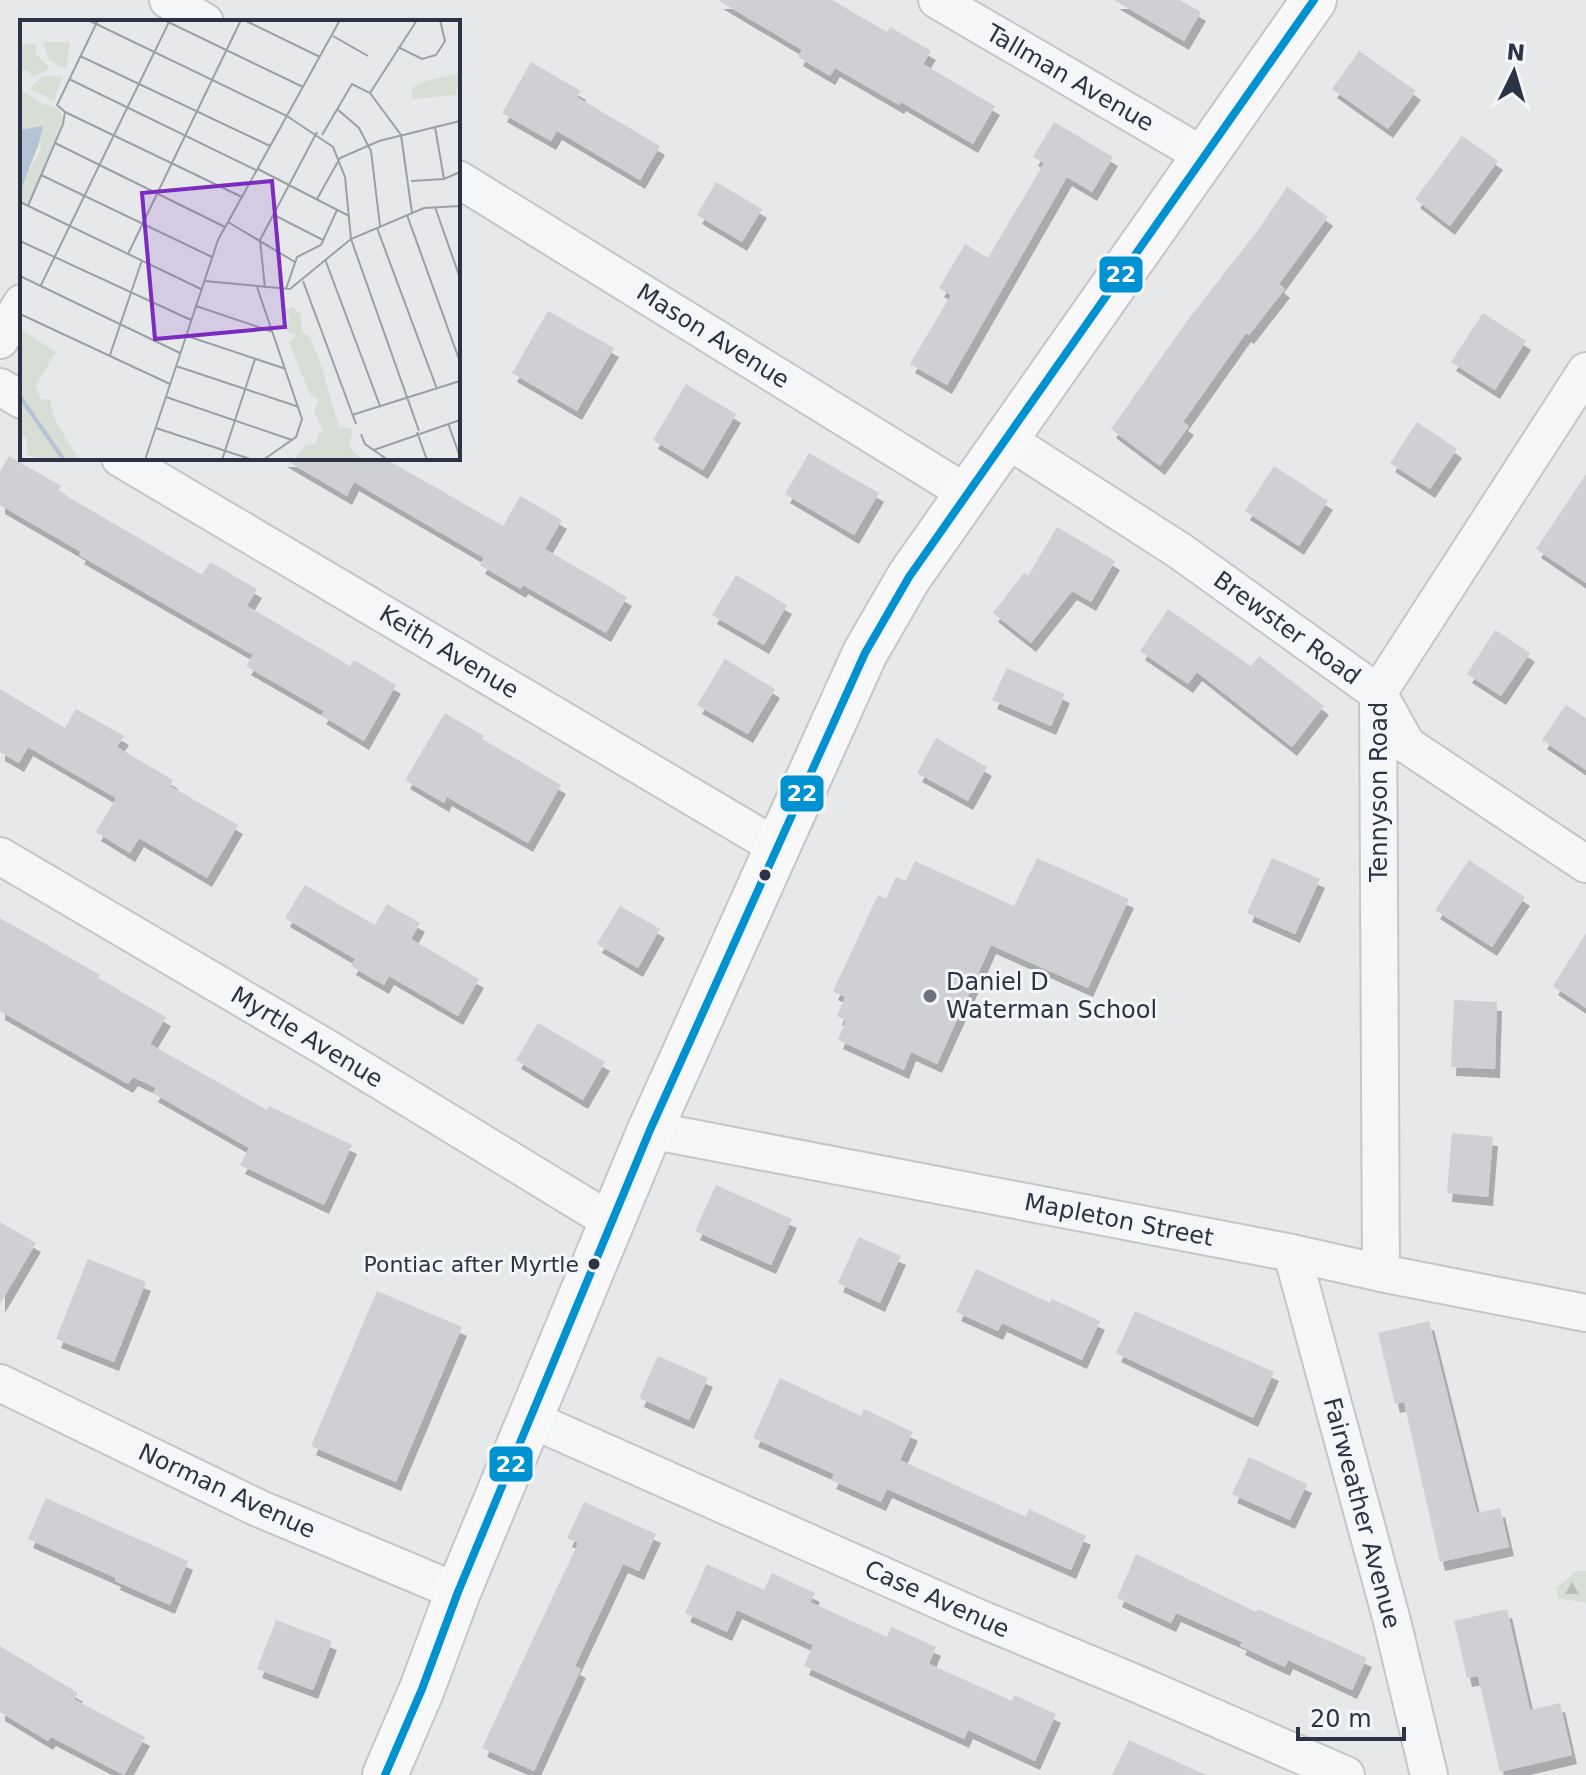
<svg xmlns="http://www.w3.org/2000/svg" width="1586" height="1775" font-family="'DejaVu Sans',sans-serif">
  <defs>
    <pattern id="forest-firs" width="22" height="20" patternUnits="userSpaceOnUse" patternTransform="scale(2)"><rect width="22" height="20" fill="#d6ded6"/><path d="M5 1l3.5 6h-7zM16 11l3.5 6h-7z" fill="#b8bfb9"/></pattern>
    <filter id="shadow"><feDropShadow dx="5" dy="9" stdDeviation="0" flood-color="#0004"/></filter>
  </defs>
  <rect width="100%" height="100%" fill="#e6e8ea"/>
  <path fill="url(#forest-firs)" d="M1577 1571H1586V1603L1558 1598 1556 1588Z"/>
  <g fill="#ced0d3" filter="url(#shadow)">
    <path d="M718 0H832L887 32 890 27 931 51 923 64 995 106 973 144 901 102 899 105 835 68 830 76 798 57 802 50Z"/>
    <path d="M1114 0H1180L1201 12 1184 41Z"/>
    <path d="M1359 51 1416 91 1388 129 1332 89Z"/>
    <path d="M531 62 581 91 577 97 660 146 640 180 557 131 551 141 502 113Z"/>
    <path d="M1054 122 1113 157 1092 192 1067 177 947 385 910 364 951 295 939 288 965 244 988 258 1044 163 1033 157Z"/>
    <path d="M1462 136 1498 161 1450 226 1415 199Z"/>
    <path d="M716 182 762 209 742 242 697 215Z"/>
    <path d="M1287 187 1328 217 1279 284 1285 289 1249 335 1246 333 1183 422 1189 426 1160 466 1111 429 1187 321 1258 230Z"/>
    <path d="M548 311 614 348 577 411 512 373Z"/>
    <path d="M1483 313 1526 341 1495 390 1451 362Z"/>
    <path d="M686 384 736 414 703 470 653 440Z"/>
    <path d="M1417 422 1457 449 1430 489 1390 463Z"/>
    <path d="M809 453 879 493 854 535 785 494Z"/>
    <path d="M9 456 61 486 58 491 202 575 210 562 257 589 247 606 350 666 354 660 396 685 364 741 321 715 324 711 246 666 253 655 79 555 81 552 0 505V472Z"/>
    <path d="M282 458H384L503 526 520 496 562 520 545 549 627 597 606 633 523 585 521 589 480 565 484 558 354 482 347 496Z"/>
    <path d="M1274 466 1328 501 1299 546 1245 511Z"/>
    <path d="M1586 474V583L1536 549Z"/>
    <path d="M1057 527 1115 561 1091 602 1072 591 1031 643 993 613 1024 573 1028 576Z"/>
    <path d="M736 575 787 605 764 645 712 615Z"/>
    <path d="M1168 609 1251 666 1259 656 1324 706 1292 747 1197 672 1188 684 1140 651Z"/>
    <path d="M1495 630 1530 653 1501 696 1467 674Z"/>
    <path d="M725 659 775 689 748 734 697 705Z"/>
    <path d="M1007 668 1065 694 1051 726 992 700Z"/>
    <path d="M0 689 65 728 76 709 124 736 117 747 173 780 170 786 238 825 207 878 139 838 130 853 96 832 116 798 28 747 19 763 0 752Z"/>
    <path d="M1566 705 1586 718V770L1542 740Z"/>
    <path d="M445 713 484 736 482 739 561 785 528 843 447 797 444 803 405 780Z"/>
    <path d="M936 738 987 767 968 801 917 773Z"/>
    <path d="M1037 858 1129 899 1088 988 991 945 937 1064 911 1052 904 1070 838 1040 846 1020 837 1016 845 997 833 991 878 895 886 899 896 877 906 881 915 861 1014 906Z"/>
    <path d="M1272 858 1320 879 1295 934 1247 913Z"/>
    <path d="M1469 860 1525 897 1492 947 1435 910Z"/>
    <path d="M305 885 375 925 387 904 420 923 411 939 479 979 458 1016 389 976 384 985 351 966 355 959 285 918Z"/>
    <path d="M620 906 660 929 638 968 597 944Z"/>
    <path d="M0 918 100 975 98 978 166 1017 150 1044 267 1110 269 1106 352 1145 324 1205 240 1165 249 1148 153 1093 156 1088 133 1077 128 1084 0 1011Z"/>
    <path d="M1586 933V1008L1553 986Z"/>
    <path d="M1454 1000 1497 1002 1495 1069 1451 1067Z"/>
    <path d="M538 1023 605 1062 583 1100 516 1060Z"/>
    <path d="M1452 1133 1493 1137 1488 1197 1447 1193Z"/>
    <path d="M716 1185 792 1219 771 1265 695 1231Z"/>
    <path d="M0 1222 36 1243 0 1304Z"/>
    <path d="M859 1237 901 1256 880 1303 838 1283Z"/>
    <path d="M88 1259 146 1282 114 1362 56 1339Z"/>
    <path d="M976 1269 1050 1303 1052 1299 1100 1321 1082 1360 1002 1323 998 1331 956 1312Z"/>
    <path d="M377 1291 462 1327 396 1482 311 1446Z"/>
    <path d="M1135 1311 1274 1372 1253 1418 1116 1353Z"/>
    <path d="M1429 1321 1477 1513 1500 1508 1509 1547 1440 1562 1404 1402 1395 1404 1378 1333Z"/>
    <path d="M658 1356 708 1378 689 1420 639 1398Z"/>
    <path d="M780 1378 861 1416 864 1409 913 1432 900 1460 1026 1517 1029 1509 1086 1536 1071 1570 887 1489 881 1502 831 1480 834 1474 753 1438Z"/>
    <path d="M1249 1457 1307 1484 1290 1520 1232 1494Z"/>
    <path d="M46 1498 188 1561 170 1605 115 1581 116 1578 28 1539Z"/>
    <path d="M584 1502 656 1534 639 1571 623 1564 575 1666 581 1669 534 1771 482 1748 578 1543 567 1538Z"/>
    <path d="M1136 1554 1256 1612 1258 1609 1367 1658 1352 1690 1288 1660 1285 1667 1240 1646 1242 1642 1176 1613 1171 1623 1117 1598Z"/>
    <path d="M707 1564 764 1590 772 1573 815 1593 810 1602 887 1637 891 1627 936 1647 929 1664 1012 1701 1014 1695 1056 1714 1035 1761 968 1730 964 1739 804 1666 813 1645 737 1610 727 1632 685 1613Z"/>
    <path d="M1507 1609 1530 1710 1560 1703 1572 1755 1500 1772 1478 1676 1467 1678 1454 1621Z"/>
    <path d="M276 1620 332 1641 313 1690 257 1669Z"/>
    <path d="M0 1646 78 1693 74 1699 145 1737 124 1775 51 1737 48 1741 0 1712Z"/>
    <path d="M1129 1740 1206 1775H1112Z"/>
  </g>
  <g fill="none" stroke-linecap="round" stroke-linejoin="round">
    <defs>
      <g id="street">
        <path d="M168 0 205 22"/>
        <path d="M937 0 1204 156"/>
        <path d="M458 179 968 494"/>
        <path d="M0 340 22 303"/>
        <path d="M0 387 22 400"/>
        <path d="M1006 439 1180 551 1378 693 1407 745 1586 864"/>
        <path d="M120 458 777 847"/>
        <path d="M0 856 325 1047 612 1222"/>
        <path d="M650 1130 1292 1253 1381 1273 1586 1313"/>
        <path d="M1292 1253 1392 1621 1429 1775"/>
        <path d="M1381 1273 1378 693 1586 371"/>
        <path d="M0 1383 258 1508 458 1592"/>
        <path d="M530 1419 974 1616 1135 1683 1346 1775"/>
      </g>
      <path id="secondary" d="M385 1775 422 1689 458 1592 650 1130 865 653 909 577 1314 0"/>
    </defs>
    <use href="#street" stroke="#c4c6c8" stroke-width="40"/>
    <use href="#secondary" stroke="#c4c6c8" stroke-width="48"/>
    <use href="#street" stroke="#f5f6f7" stroke-width="36"/>
    <use href="#secondary" stroke="#f8f8f8" stroke-width="44"/>
    <defs>
      <path id="bus-1" d="M385 1775 422 1689 458 1592 650 1130 865 653 909 577 1314 0"/>
    </defs>
    <use href="#bus-1" stroke="#f4f6f9" stroke-width="14"/>
    <use href="#bus-1" stroke="#0092d0" stroke-width="8"/>
  </g>
  <g fill="#2b3445" stroke="#f4f6f9" stroke-width="3">
    <circle cx="765" cy="875" r="7"/>
    <circle cx="594" cy="1264" r="7"/>
  </g>
  <circle fill="#6c737f" stroke="#f4f6f9" stroke-width="3" cx="930" cy="996" r="8"/>
  <g text-anchor="middle" stroke-width="6" stroke-linejoin="round" paint-order="stroke">
    <g font-size="22" fill="#2b3445" stroke="#f4f6f9" text-anchor="end">
      <text x="579" y="1272">Pontiac after Myrtle</text>
    </g>
    <g font-size="24" fill="#2b3445" stroke="#f4f6f9">
      <text transform="translate(1070 78) rotate(30)" y="8">Tallman Avenue</text>
      <text transform="translate(713 336) rotate(32)" y="8">Mason Avenue</text>
      <text transform="translate(1287 628) rotate(36)" y="8">Brewster Road</text>
      <text transform="translate(449 652) rotate(31)" y="8">Keith Avenue</text>
      <text transform="translate(1379 792) rotate(-90)" y="8">Tennyson Road</text>
      <text transform="translate(307 1037) rotate(31)" y="8">Myrtle Avenue</text>
      <text transform="translate(1119 1220) rotate(11)" y="8">Mapleton Street</text>
      <text transform="translate(227 1491) rotate(25)" y="8">Norman Avenue</text>
      <text transform="translate(1362 1513) rotate(75)" y="8">Fairweather Avenue</text>
      <text transform="translate(937 1599) rotate(24)" y="8">Case Avenue</text>
    </g>
    <g font-size="24" fill="#2b3445" stroke="#f4f6f9" text-anchor="start">
      <text x="946" y="990">Daniel D<tspan x="946" dy="28">Waterman School</tspan></text>
    </g>
  </g>
  <g transform="translate(20 20)">
    <rect width="440" height="440" fill="#e6e8ea"/>
    <path d="M440 53 436 75 393 79 391 69 402 62ZM26 84 39 88 43 99 8 185 0 182V167L20 131ZM272 287 281 294 282 312 289 316 299 338 319 407 333 409 329 427 342 440H274L286 425 297 423V414L303 411 294 391 299 380 290 374 269 323 275 315 265 310 270 296 261 292ZM0 388 11 398V416L26 440 7 435V417L0 416Z" fill="#d6ded6"/>
    <path d="M0 69 32 90 35 105 19 123 22 113 0 110ZM0 309 36 332 16 365 20 379 30 380 34 398 59 440H26L11 416V398L0 388Z" fill="#d6ded6"/>
    <path d="M23 22H50L46 49 29 40ZM0 24H16V34L30 48 13 57 6 49 0 52ZM23 56 42 57 34 81 10 68Z" fill="#d6ded6"/>
    <path d="M23 106 19 123 0 172V110Z" fill="#b4c4d5"/>
    <path fill="none" stroke="#b4c4d5" stroke-width="4" d="M0 377 44 440"/>
    <path fill="none" stroke="#9ba0a8" stroke-width="2" d="M68 0 267 96 313 127 325 157 331 219 399 411M144 0 283 67M224 0 300 37M313 16 348 36M378 27 402 39 416 35 425 21 420 0M60 36 250 126M49 59 236 150M350 73 397 0M317 89 339 108 351 131 360 206M45 92 222 177M415 107 424 159M302 115 332 64 350 73 381 115 392 193M35 123 205 207M238 149 329 196M21 155 192 237M391 161 424 159 440 152M297 179 320 138 359 121 440 101M0 182 181 269M8 186 43 104 45 92 37 85 78 0M415 187 440 258M254 195 303 220M387 195 440 342M208 202 275 242M357 208 417 369M0 221 171 300M108 234 221 0M305 239 360 386M0 256 160 333M184 261 270 269 331 219 404 188 440 186M283 261 336 404M21 265 150 0M237 267 282 399 276 417 243 440M245 268 240 220 297 112M266 269 277 237 301 225 317 190M176 286 253 312M0 294 150 364M167 316 266 349M90 335 122 240M156 346 279 387M146 377 272 420M332 395 440 361M428 403 440 437M136 408 233 440M397 412 407 440M341 414 345 424 368 440M354 430 440 400M125 440 198 220 320 0M202 440 235 339"/>
    <path fill="#7b2cbf" fill-opacity="0.15" stroke="#7b2cbf" stroke-width="4" d="M252 161 265 307 135 319 122 173Z"/>
    <rect width="440" height="440" fill="none" stroke="#2b3445" stroke-width="4"/>
  </g>
  <g stroke="#f4f6f9" stroke-width="3">
    <rect x="1098" y="255" width="46" height="39" rx="8" fill="#0092d0"/>
    <rect x="779" y="774" width="46" height="39" rx="8" fill="#0092d0"/>
    <rect x="488" y="1445" width="46" height="38" rx="8" fill="#0092d0"/>
  </g>
  <g font-size="22" text-anchor="middle" font-weight="bold" fill="#fff">
    <text x="1121" y="282">22</text>
    <text x="802" y="801">22</text>
    <text x="511" y="1472">22</text>
  </g>
  <g transform="translate(1514 72) rotate(5)" stroke="#f4f6f9" stroke-width="6" paint-order="stroke">
  <path d="M0-6L14 30L0 20L-14 30Z" fill="#2b3445"/>
  <text y="-12" font-size="22" font-weight="bold" text-anchor="middle" fill="#2b3445">N</text>
  </g>
  <path d="M1298 1727v12h106v-12" fill="none" stroke="#2b3445" stroke-width="4"/>
  <text x="1310" y="1727" font-size="24" fill="#2b3445" stroke="#f4f6f9" stroke-width="6" paint-order="stroke">20 m</text>
</svg>
